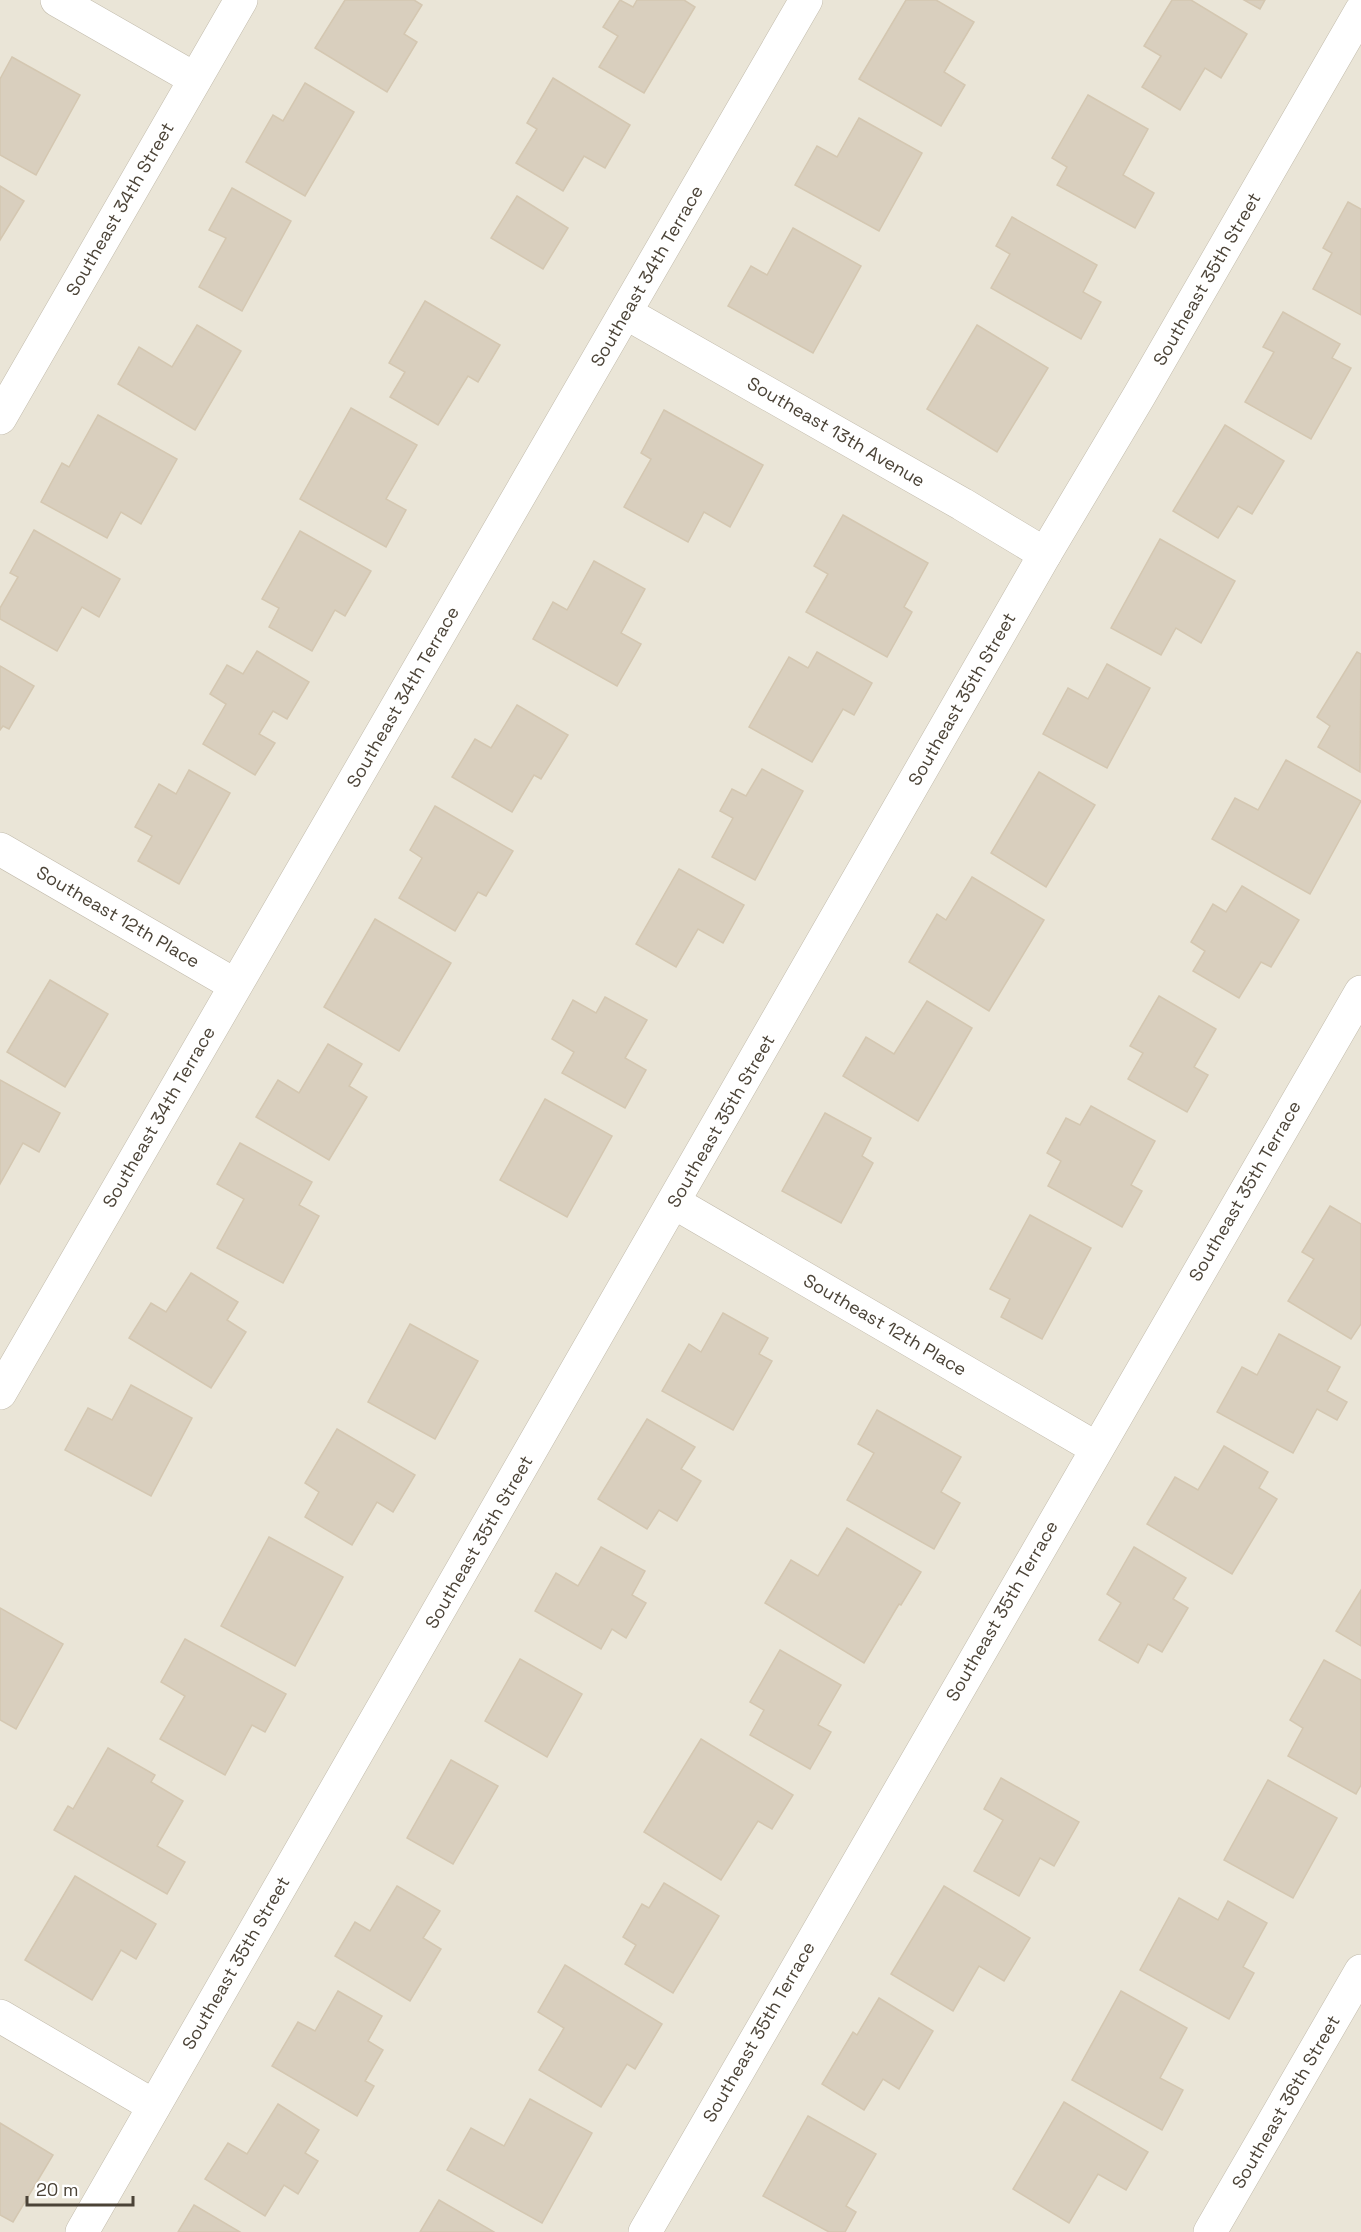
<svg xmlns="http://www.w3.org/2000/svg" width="1361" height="2232" font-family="'Space Grotesk',sans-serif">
  <rect width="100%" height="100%" fill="#f6f3ea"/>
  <rect fill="#eae5d7" x="0" y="0" width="1361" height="2232"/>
  <g fill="#d9cfbe" stroke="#d4c7b1" stroke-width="1.5">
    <path d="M345 0H414L422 5 404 34 417 42 387 92 315 48Z"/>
    <path d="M620 0 633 7 637 0H684L695 7 644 93 599 67 618 36 603 27Z"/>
    <path d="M906 0H936L974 22 944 72 965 85 941 126 859 79Z"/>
    <path d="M1172 0H1191L1247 34 1221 78 1205 68 1180 110 1142 87 1161 56 1144 46Z"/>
    <path d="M1244 0H1265L1260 9Z"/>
    <path d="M12 57 80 95 36 175 0 155V79Z"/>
    <path d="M553 78 630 125 605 168 584 156 563 191 516 163 537 129 527 123Z"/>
    <path d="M305 83 354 112 305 196 246 162 273 115 283 121Z"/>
    <path d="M1088 95 1148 129 1123 175 1154 193 1135 228 1057 185 1067 167 1052 158Z"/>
    <path d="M859 118 922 153 879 231 795 185 817 146 837 157Z"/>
    <path d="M0 186 24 201 0 240Z"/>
    <path d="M232 188 291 221 242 311 199 287 226 238 209 230Z"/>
    <path d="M517 196 568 228 543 269 491 238Z"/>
    <path d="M1348 202 1361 209V315L1313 289 1332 253 1323 248Z"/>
    <path d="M1012 217 1097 265 1083 292 1101 302 1081 339 991 288 1010 254 996 246Z"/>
    <path d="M793 228 861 266 813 353 728 306 751 266 767 275Z"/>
    <path d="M425 301 500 345 478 382 468 376 438 425 390 397 405 372 389 363Z"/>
    <path d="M1283 312 1340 344 1332 358 1351 368 1311 439 1245 402 1274 352 1263 347Z"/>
    <path d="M197 325 241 351 195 430 118 384 139 347 172 367Z"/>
    <path d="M977 325 1048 368 997 452 927 409Z"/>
    <path d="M351 408 417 445 386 499 406 510 386 547 300 499Z"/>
    <path d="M664 410 763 465 730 527 704 512 688 542 624 507 651 459 641 453Z"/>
    <path d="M98 415 177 459 141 524 121 512 107 538 41 502 62 463 69 467Z"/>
    <path d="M1225 425 1284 461 1252 514 1238 506 1218 538 1173 511Z"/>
    <path d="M843 515 928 563 904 607 912 612 887 657 806 612 828 574 814 566Z"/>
    <path d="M34 530 120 579 99 617 82 607 57 651 0 619V608L18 577 10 573Z"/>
    <path d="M300 531 371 571 345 616 335 610 312 651 269 627 279 608 262 599Z"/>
    <path d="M1160 539 1235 581 1201 643 1176 628 1161 655 1111 628Z"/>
    <path d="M594 561 645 589 621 633 641 644 617 686 533 639 553 602 567 610Z"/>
    <path d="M257 651 309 682 287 719 273 711 259 734 275 743 255 775 203 744 226 704 210 694 227 665 243 674Z"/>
    <path d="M817 652 872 683 854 715 843 709 812 762 749 727 789 657 808 668Z"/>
    <path d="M1357 652 1361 654 1360 772 1318 747 1330 726 1317 717Z"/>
    <path d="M1107 664 1150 688 1107 768 1043 734 1068 688 1088 699Z"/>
    <path d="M0 666 34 686 9 729 3 726 0 730Z"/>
    <path d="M517 705 568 735 541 779 534 775 512 812 452 777 475 739 491 748Z"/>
    <path d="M1286 760 1361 801 1310 894 1212 839 1235 798 1258 810Z"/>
    <path d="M762 769 803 791 755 880 712 857 733 818 720 811 732 789 746 796Z"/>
    <path d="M189 770 230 793 179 884 138 861 152 836 135 827 159 784 176 794Z"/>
    <path d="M1039 772 1095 805 1046 887 991 853Z"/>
    <path d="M435 806 513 851 486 896 478 892 455 931 399 898 422 858 410 850Z"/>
    <path d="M679 869 744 905 723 943 698 929 676 967 636 944Z"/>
    <path d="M972 877 1044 920 989 1011 909 962 937 914 946 920Z"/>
    <path d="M1242 886 1299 920 1271 967 1261 962 1239 998 1193 971 1205 951 1191 942 1213 904 1226 912Z"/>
    <path d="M375 919 451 963 399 1051 324 1007Z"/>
    <path d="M50 980 108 1014 65 1087 7 1052Z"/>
    <path d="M1159 996 1216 1029 1194 1067 1208 1075 1187 1112 1128 1079 1143 1053 1130 1046Z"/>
    <path d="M605 997 647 1020 625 1058 646 1070 625 1108 562 1073 574 1052 552 1039 573 1000 596 1013Z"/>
    <path d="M927 1001 972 1028 918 1121 843 1076 866 1037 894 1054Z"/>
    <path d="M328 1044 362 1064 349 1086 367 1097 329 1160 256 1117 278 1080 299 1093Z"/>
    <path d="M0 1080 60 1113 39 1152 23 1143 0 1184Z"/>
    <path d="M545 1099 612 1136 567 1217 500 1180Z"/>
    <path d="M1091 1106 1155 1141 1131 1185 1142 1191 1122 1227 1048 1186 1061 1161 1047 1153 1066 1118 1080 1125Z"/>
    <path d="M825 1113 871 1138 862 1156 873 1163 841 1223 782 1191Z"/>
    <path d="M240 1143 312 1182 299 1205 319 1216 283 1283 217 1248 244 1199 217 1184Z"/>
    <path d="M1330 1206 1361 1224V1324L1351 1339 1288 1301 1314 1259 1302 1252Z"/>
    <path d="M1030 1215 1091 1248 1042 1339 1001 1317 1010 1299 990 1289Z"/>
    <path d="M191 1273 238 1302 227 1320 246 1332 211 1388 129 1338 151 1303 166 1312Z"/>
    <path d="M723 1313 768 1338 759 1354 772 1361 733 1430 662 1391 689 1344 701 1352Z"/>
    <path d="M410 1324 478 1361 435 1439 368 1402Z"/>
    <path d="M1279 1334 1340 1367 1327 1391 1347 1402 1337 1420 1317 1409 1293 1453 1217 1412 1242 1367 1257 1375Z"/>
    <path d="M131 1385 192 1418 151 1496 65 1450 88 1408 112 1420Z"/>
    <path d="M877 1410 961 1457 941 1492 960 1503 934 1549 847 1500 874 1453 858 1444Z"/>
    <path d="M647 1419 695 1447 681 1469 701 1481 677 1521 659 1510 647 1529 598 1499Z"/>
    <path d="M337 1429 415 1475 393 1512 377 1502 352 1545 305 1517 319 1492 305 1483Z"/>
    <path d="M1224 1446 1268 1472 1259 1488 1277 1499 1232 1574 1147 1524 1175 1477 1198 1490Z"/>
    <path d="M847 1528 921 1572 901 1605 899 1604 864 1663 765 1603 791 1560 818 1576Z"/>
    <path d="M269 1537 343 1577 295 1666 221 1626Z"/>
    <path d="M601 1547 645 1571 632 1595 646 1603 626 1638 612 1629 601 1649 535 1611 556 1573 578 1586Z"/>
    <path d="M1134 1547 1186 1578 1173 1599 1188 1608 1162 1652 1148 1644 1138 1663 1099 1640 1121 1603 1107 1594Z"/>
    <path d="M1361 1590V1646L1336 1631Z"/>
    <path d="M0 1608 63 1644 16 1729 0 1720Z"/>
    <path d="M185 1639 286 1694 265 1732 252 1725 225 1775 160 1739 185 1696 161 1682Z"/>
    <path d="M780 1650 841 1685 818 1725 831 1732 810 1769 750 1735 764 1710 750 1702Z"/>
    <path d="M520 1659 582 1694 547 1757 485 1721Z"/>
    <path d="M1324 1660 1361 1680V1785L1356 1794 1288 1756 1303 1728 1290 1720Z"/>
    <path d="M701 1739 793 1795 772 1829 758 1821 721 1880 644 1832Z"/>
    <path d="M108 1748 155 1775 151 1782 183 1801 157 1846 185 1862 167 1894 54 1830 68 1806 73 1809Z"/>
    <path d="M451 1760 498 1786 453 1864 407 1838Z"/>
    <path d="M1001 1778 1079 1822 1054 1866 1040 1858 1019 1896 974 1871 1003 1820 984 1809Z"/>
    <path d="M1268 1780 1337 1818 1293 1898 1224 1860Z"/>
    <path d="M75 1876 156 1924 136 1959 121 1950 92 2000 25 1960Z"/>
    <path d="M664 1883 719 1916 673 1993 625 1964 636 1945 623 1937 642 1904 649 1908Z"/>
    <path d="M397 1886 440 1911 423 1938 441 1949 410 2001 335 1956 355 1922 370 1931Z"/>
    <path d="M944 1886 1030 1938 1004 1981 979 1966 953 2011 891 1974Z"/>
    <path d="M1179 1898 1218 1920 1228 1901 1267 1923 1243 1967 1254 1973 1229 2019 1140 1970Z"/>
    <path d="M565 1965 662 2024 635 2069 627 2064 601 2107 539 2070 564 2028 538 2012Z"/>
    <path d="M338 1991 382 2016 368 2041 383 2050 365 2081 374 2086 357 2116 272 2066 298 2022 315 2031Z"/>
    <path d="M1121 1991 1187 2028 1160 2078 1183 2090 1162 2130 1072 2080Z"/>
    <path d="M879 1998 933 2031 899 2089 883 2079 864 2110 822 2084 853 2032 857 2035Z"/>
    <path d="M530 2099 592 2133 542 2223 447 2170 471 2128 504 2146Z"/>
    <path d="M1064 2102 1148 2152 1126 2190 1098 2174 1069 2223 1013 2189Z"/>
    <path d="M278 2104 319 2130 305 2153 318 2161 298 2194 284 2185 265 2216 205 2179 228 2143 247 2154Z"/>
    <path d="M808 2116 876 2154 846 2206 856 2212 845 2232H829L763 2196Z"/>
    <path d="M0 2123 53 2155 13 2222 0 2215Z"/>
    <path d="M439 2200 494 2232H420Z"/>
    <path d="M194 2205 240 2232H178Z"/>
  </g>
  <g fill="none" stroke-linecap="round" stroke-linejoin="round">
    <defs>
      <g id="street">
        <path d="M57 0 195 79"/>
        <path d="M626 313 962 504 1045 554"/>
        <path d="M0 418 241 0"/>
        <path d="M0 849 235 985"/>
        <path d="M675 1203 1096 1448"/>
        <path d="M0 1393 806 0"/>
        <path d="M0 2016 154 2106"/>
        <path d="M82 2232 1045 554 1139 396 1361 11"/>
        <path d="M645 2232 1361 992"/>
        <path d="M1210 2232 1361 1971"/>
      </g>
    </defs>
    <use href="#street" stroke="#c2bbab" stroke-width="34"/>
    <use href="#street" stroke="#fff" stroke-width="33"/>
  </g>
  <g text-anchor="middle" stroke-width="4.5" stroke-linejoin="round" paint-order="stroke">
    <g font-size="18" fill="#4b4337" stroke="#fff">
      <text transform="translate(120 209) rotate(-60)" y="6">Southeast 34th Street</text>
      <text transform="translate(647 276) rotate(-60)" y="6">Southeast 34th Terrace</text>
      <text transform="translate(1207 279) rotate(-60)" y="6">Southeast 35th Street</text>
      <text transform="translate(836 432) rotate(30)" y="6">Southeast 13th Avenue</text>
      <text transform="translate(403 697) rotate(-60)" y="6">Southeast 34th Terrace</text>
      <text transform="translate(962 699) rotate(-60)" y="6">Southeast 35th Street</text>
      <text transform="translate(118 917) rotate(30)" y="6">Southeast 12th Place</text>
      <text transform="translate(159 1117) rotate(-60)" y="6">Southeast 34th Terrace</text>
      <text transform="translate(721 1121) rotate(-60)" y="6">Southeast 35th Street</text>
      <text transform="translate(1245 1191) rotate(-60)" y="6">Southeast 35th Terrace</text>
      <text transform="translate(885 1325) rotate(30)" y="6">Southeast 12th Place</text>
      <text transform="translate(479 1542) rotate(-60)" y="6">Southeast 35th Street</text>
      <text transform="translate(1002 1611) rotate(-60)" y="6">Southeast 35th Terrace</text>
      <text transform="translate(236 1963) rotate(-60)" y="6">Southeast 35th Street</text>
      <text transform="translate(759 2032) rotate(-60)" y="6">Southeast 35th Terrace</text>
      <text transform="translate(1286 2102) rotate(-60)" y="6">Southeast 36th Street</text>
    </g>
  </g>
  <path d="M27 2196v9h106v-9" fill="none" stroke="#4b4337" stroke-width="3"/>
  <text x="36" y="2196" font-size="18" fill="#4b4337" stroke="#ffffff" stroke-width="4.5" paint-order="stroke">20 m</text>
</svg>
